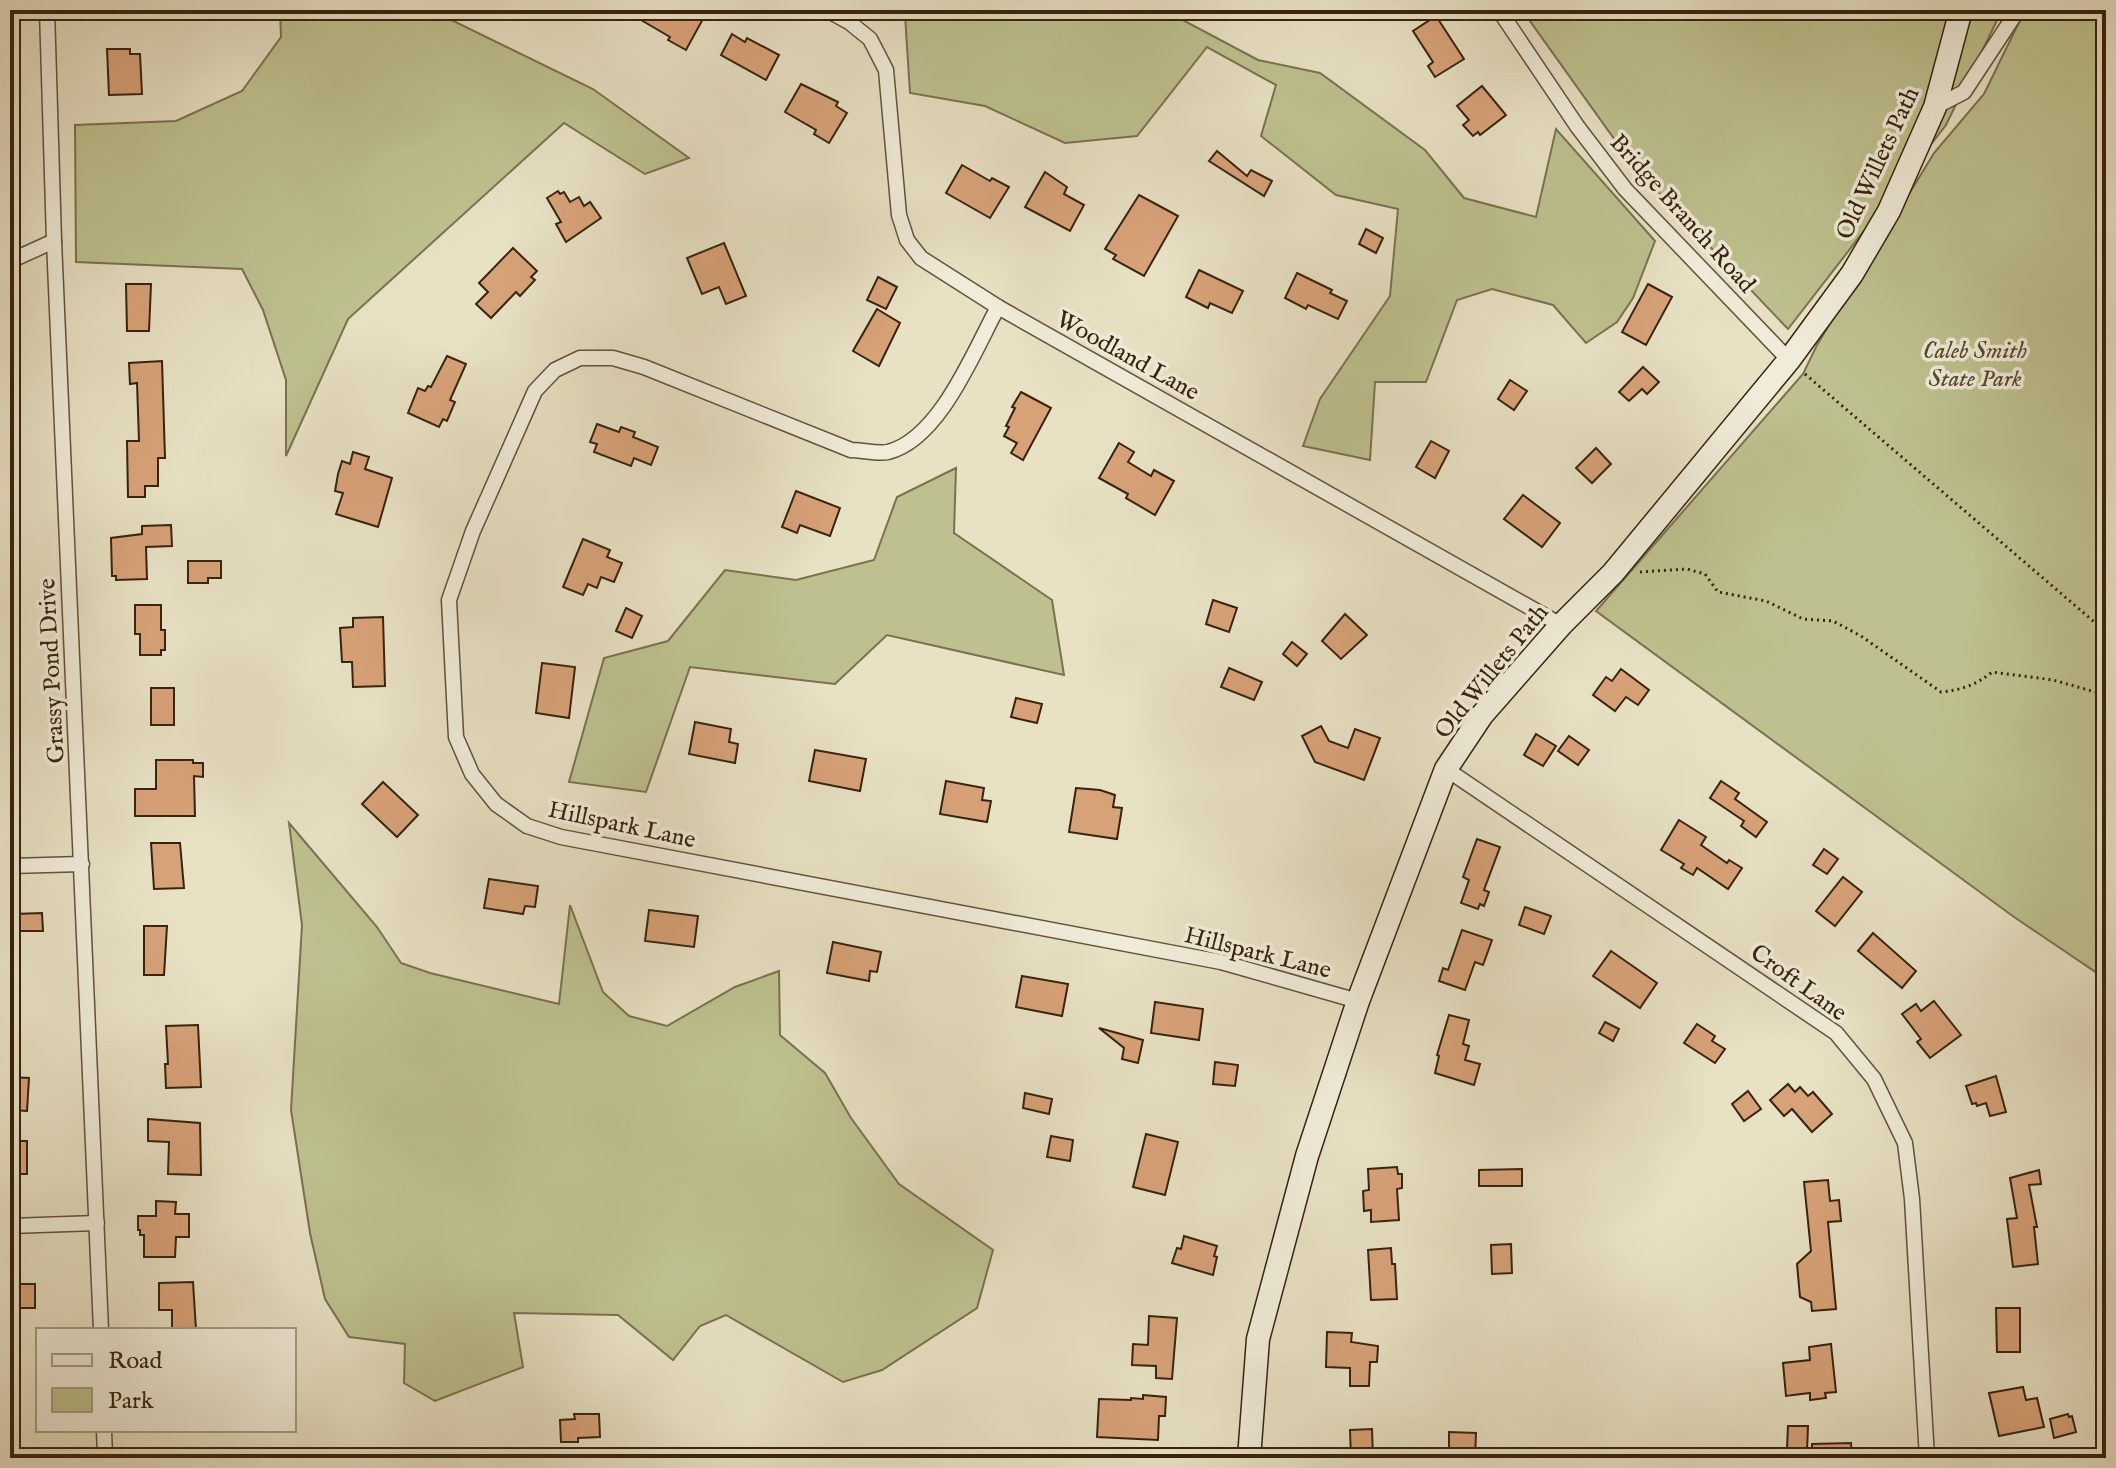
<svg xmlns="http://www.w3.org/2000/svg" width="2116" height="1468" font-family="'IM FELL English',serif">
  <rect width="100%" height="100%" fill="#e8e1c4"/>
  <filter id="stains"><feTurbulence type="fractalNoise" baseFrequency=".0025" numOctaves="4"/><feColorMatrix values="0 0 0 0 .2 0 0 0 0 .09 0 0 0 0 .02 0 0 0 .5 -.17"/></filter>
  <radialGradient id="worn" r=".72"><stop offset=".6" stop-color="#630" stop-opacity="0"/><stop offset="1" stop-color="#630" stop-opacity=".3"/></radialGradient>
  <g fill="#bec18f" stroke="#7a724f" stroke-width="2">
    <path d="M280 10H431L593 89 689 158 645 174 564 123 348 319 286 456V380L263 310 242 269 76 262 75 125 176 121 242 91 281 37Z"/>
    <path d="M909 10H1164L1258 60 1320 73 1425 150 1464 198 1536 217 1556 129 1655 241 1633 298 1617 322 1586 343 1553 305 1492 289 1457 300 1426 382H1375L1370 460 1303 446 1320 399 1390 296 1398 209 1336 195 1261 136 1276 85 1207 47 1137 136 1065 143 985 106 910 93 905 15Z"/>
    <path d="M1522 10H2002L1946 125 1788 329 1635 168Z"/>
    <path d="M2025 10H2106V979L2014 917 1596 611 1803 374 1817 345 1934 153 1984 94Z"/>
    <path d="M956 468 954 533 1052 600 1064 675 887 635 835 684 690 667 646 792 569 782 604 658 668 641 725 570 796 580 874 560 897 497Z"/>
    <path d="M289 823 377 927 401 963 430 973 559 1004 570 905 603 992 629 1016 667 1026 735 987 779 971 780 1035 825 1073 851 1118 899 1184 993 1250 977 1308 882 1370 843 1382 726 1315 700 1326 673 1360 618 1315 514 1313 523 1367 435 1401 404 1383 405 1344 349 1337 325 1299 310 1233 291 1110 302 925Z"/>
  </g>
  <g fill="#d8a279" stroke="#37230f" stroke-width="2">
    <path d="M647 10H687L703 19 686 50 668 40 670 37 641 20Z"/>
    <path d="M1436 16 1464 59 1435 77 1428 66 1433 62 1413 31Z"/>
    <path d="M732 34 745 42 747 38 779 55 766 80 721 55Z"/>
    <path d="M107 49H130V54H140L142 94 109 95Z"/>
    <path d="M801 84 838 102 836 106 847 113 829 143 814 134 816 130 785 112Z"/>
    <path d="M1482 86 1506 115 1480 135 1478 132 1473 136 1463 125 1469 120 1457 106Z"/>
    <path d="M1217 151 1247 176 1251 170 1272 181 1264 196 1209 161Z"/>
    <path d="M962 165 990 181 992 178 1009 187 990 218 946 193Z"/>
    <path d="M1045 172 1067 187 1064 194 1084 205 1070 231 1025 207Z"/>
    <path d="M558 191 560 194 564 192 570 202 579 197 584 206 590 202 601 218 566 242 556 224 561 222 547 198Z"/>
    <path d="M1139 195 1178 216 1144 276 1113 259 1116 255 1105 249Z"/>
    <path d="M1366 229 1383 238 1376 253 1359 244Z"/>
    <path d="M724 243 746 296 726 304 719 287 702 294 687 258Z"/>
    <path d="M513 248 537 271 531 277 535 280 520 296 516 292 491 318 476 304 488 292 479 283Z"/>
    <path d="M1199 270 1243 291 1232 313 1210 303 1208 308 1186 297Z"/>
    <path d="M1297 273 1332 290 1330 293 1347 301 1338 319 1308 305 1306 309 1285 298Z"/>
    <path d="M878 277 897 287 886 309 867 300Z"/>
    <path d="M126 284H151L149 331H127Z"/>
    <path d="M1648 284 1672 297 1646 345 1622 332Z"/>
    <path d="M877 309 900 323 879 366 853 351Z"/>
    <path d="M447 356 466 364 450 400 455 402 447 421 443 419 439 427 408 413 418 388 425 391 428 386 431 387Z"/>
    <path d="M162 361 165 458H158V486H145V497H128L127 441H139L137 383 130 384 129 363Z"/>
    <path d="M1643 367 1659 382 1647 394 1642 389 1629 401 1619 392Z"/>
    <path d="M1510 380 1527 391 1514 410 1498 399Z"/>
    <path d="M1021 392 1051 408 1023 460 1011 453 1017 443 1004 436 1009 427 1006 426 1015 408 1012 407Z"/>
    <path d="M597 424 619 432 621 427 635 432 633 437 658 447 651 465 634 458 631 466 594 452 597 444 590 442Z"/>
    <path d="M1431 441 1449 451 1435 478 1416 467Z"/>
    <path d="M1119 443 1134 452 1128 462 1151 476 1154 470 1174 481 1155 515 1126 498 1128 494 1099 478Z"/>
    <path d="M1596 448 1611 464 1592 483 1576 468Z"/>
    <path d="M353 452 369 457 365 469 392 478 378 527 336 514 343 493 335 491 338 474 342 461 350 464Z"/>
    <path d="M796 491 840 508 830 536 800 525 797 533 782 527Z"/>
    <path d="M1523 495 1560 523 1542 547 1504 519Z"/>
    <path d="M171 525 172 546 146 547 147 579 116 580V576H112L111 538 142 534V526Z"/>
    <path d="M583 539 610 550 607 557 622 563 614 582 601 577 597 588 588 584 583 595 563 587Z"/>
    <path d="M188 561H221V578H208V583H188Z"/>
    <path d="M1213 600 1237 608 1229 632 1206 624Z"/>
    <path d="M135 605H161V630H165V650H161V655H140V634H135Z"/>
    <path d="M626 608 642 616 632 638 616 631Z"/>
    <path d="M1345 614 1367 635 1341 659 1322 641Z"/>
    <path d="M383 617 385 686 353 687 352 662H342L340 628 353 627V618Z"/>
    <path d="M1292 642 1307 654 1297 666 1283 654Z"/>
    <path d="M542 663 575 667 569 718 536 713Z"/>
    <path d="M1229 668 1262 682 1254 700 1221 687Z"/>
    <path d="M1621 669 1649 690 1638 705 1626 697 1615 711 1593 695 1606 677 1612 681Z"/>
    <rect x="151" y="688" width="23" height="37"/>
    <path d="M1016 698 1042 704 1037 723 1011 717Z"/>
    <path d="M695 722 731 729 729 742 738 744 735 763 689 754Z"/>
    <path d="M1321 726 1329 741 1348 748 1355 729 1380 738 1364 780 1315 762 1302 736Z"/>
    <path d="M1536 734 1556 746 1543 766 1524 755Z"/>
    <path d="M1569 736 1589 750 1578 765 1558 751Z"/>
    <path d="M815 750 866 759 860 791 809 781Z"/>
    <path d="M156 760H193V763H203V777L194 776 195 816H135V789H156Z"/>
    <path d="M946 781 984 788 982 800 991 801 987 822 940 814Z"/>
    <path d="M1721 781 1739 793 1735 799 1767 822 1756 837 1741 826 1744 821 1710 798Z"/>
    <path d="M383 782 418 815 397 837 362 804Z"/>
    <path d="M1076 788 1100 790 1115 795 1113 807 1122 808 1117 839 1069 832Z"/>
    <path d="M1679 820 1706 837 1701 845 1727 863 1729 860 1742 868 1728 889 1697 868 1693 875 1681 868 1684 864 1661 850Z"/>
    <path d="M1477 839 1500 847 1484 890 1489 892 1484 906 1480 904 1478 909 1461 903 1469 880 1463 877Z"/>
    <path d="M151 843H180L184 888 154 889Z"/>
    <path d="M1824 849 1838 859 1827 874 1813 865Z"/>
    <path d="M1843 877 1862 892 1835 926 1816 911Z"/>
    <path d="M489 879 538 886 535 907 525 906 523 914 484 908Z"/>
    <path d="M1525 907 1551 916 1544 934 1519 925Z"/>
    <path d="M649 910 698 916 694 947 645 941Z"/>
    <path d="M42 913 43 931H15L14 914Z"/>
    <path d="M144 926H167L164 975H144Z"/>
    <path d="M1462 930 1492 940 1483 965 1475 962 1465 990 1439 981 1443 968 1448 970Z"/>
    <path d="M1873 933 1916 971 1902 988 1858 951Z"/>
    <path d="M833 942 881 952 877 972 870 971 869 981 827 973Z"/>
    <path d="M1611 951 1657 983 1640 1008 1593 976Z"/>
    <path d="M1022 976 1068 984 1062 1016 1016 1007Z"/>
    <path d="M1934 1001 1961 1035 1930 1058 1917 1042 1921 1039 1902 1014 1916 1004 1921 1011Z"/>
    <path d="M1155 1002 1203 1009 1199 1040 1151 1033Z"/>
    <path d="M1449 1015 1469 1020 1463 1044 1469 1046 1465 1060 1480 1064 1474 1085 1435 1073 1439 1056 1437 1055Z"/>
    <path d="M1605 1022 1619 1029 1613 1041 1599 1033Z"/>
    <path d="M1697 1024 1715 1036 1712 1041 1725 1049 1715 1063 1684 1043Z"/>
    <path d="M198 1025 201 1087 166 1088 165 1064H168L166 1026Z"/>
    <path d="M1099 1028 1143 1040 1138 1063 1122 1059 1124 1048Z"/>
    <path d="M1215 1062 1238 1065 1235 1086 1213 1084Z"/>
    <path d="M1996 1076 2006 1112 1990 1116 1986 1103 1977 1106 1976 1103 1972 1104 1966 1086Z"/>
    <path d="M10 1077 29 1078 27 1111 10 1110Z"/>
    <path d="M1788 1084 1795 1092 1800 1087 1808 1096 1813 1092 1832 1114 1812 1132 1792 1109 1784 1116 1770 1100Z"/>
    <path d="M1748 1091 1761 1109 1744 1121 1732 1104Z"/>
    <path d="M1025 1093 1052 1099 1049 1114 1023 1108Z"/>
    <path d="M148 1119 200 1123 201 1175 168 1174 169 1142 148 1141Z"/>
    <path d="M1146 1134 1178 1142 1165 1195 1133 1187Z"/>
    <path d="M1051 1136 1073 1140 1070 1161 1047 1157Z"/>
    <rect x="10" y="1141" width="17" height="33"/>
    <path d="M1397 1167 1398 1174H1402V1188L1397 1189 1399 1220 1371 1222V1210L1364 1211 1363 1191 1369 1190 1368 1169Z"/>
    <path d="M1522 1169V1186H1479V1170Z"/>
    <path d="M2039 1170 2041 1184 2029 1185 2037 1227H2034L2038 1264 2013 1267 2007 1219 2017 1218 2010 1178Z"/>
    <path d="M1828 1180 1830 1201 1839 1200 1841 1221 1828 1222 1836 1309 1812 1311 1811 1302 1800 1297 1797 1264 1811 1251 1804 1182Z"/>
    <path d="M156 1201 176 1202 175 1214H189V1237H176L175 1257H144V1235H140V1230H138V1216H156Z"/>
    <path d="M1184 1236 1217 1246 1214 1256 1217 1257 1213 1275 1172 1263 1177 1248 1181 1249Z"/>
    <path d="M1511 1244 1512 1273 1492 1274 1491 1245Z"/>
    <path d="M1391 1248 1392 1264H1395L1397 1299 1371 1300 1368 1250Z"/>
    <path d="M193 1282 196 1330H172V1310H159V1283Z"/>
    <rect x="10" y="1284" width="25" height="24"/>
    <path d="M1996 1308H2020V1352H1997Z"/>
    <path d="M1149 1316 1177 1318 1172 1379 1156 1378V1366L1132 1365 1133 1344 1148 1345Z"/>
    <path d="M1327 1332 1352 1333 1351 1342 1378 1346 1377 1362H1370L1369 1386H1350V1368L1326 1367Z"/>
    <path d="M1831 1344 1836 1392 1825 1393 1826 1398 1810 1400V1393L1786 1396 1783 1363 1810 1360 1809 1347Z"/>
    <path d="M2023 1387 2026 1400 2037 1398 2044 1427 1999 1436 1989 1393Z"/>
    <path d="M1143 1395 1166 1397 1165 1416H1159L1158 1440 1097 1437 1099 1399 1131 1400V1398L1143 1399Z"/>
    <path d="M574 1414H599L600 1437 578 1438V1442H561L560 1420 575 1419Z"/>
    <path d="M2068 1414 2069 1417 2072 1416 2076 1432 2054 1438 2050 1419Z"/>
    <path d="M1788 1426H1808L1807 1451 1787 1449Z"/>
    <path d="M1372 1429 1373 1458H1351L1350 1430Z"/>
    <path d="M1449 1432 1476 1433 1475 1458H1449Z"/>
    <path d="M1851 1443 1852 1458H1812V1444Z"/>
  </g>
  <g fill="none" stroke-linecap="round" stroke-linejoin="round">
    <defs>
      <g id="street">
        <path d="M47 10 54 241 101 1330"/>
        <path d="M827 10 849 22 870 39 886 70 899 215 907 240 921 258 998 307 1561 625"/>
        <path d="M1499 10 1577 126 1625 189 1789 360"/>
        <path d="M1935 107 1964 92 2018 10"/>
        <path d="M10 261 54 241"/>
        <path d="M998 307C974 351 940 439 888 452 877 454 862 450 851 450L644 367 613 358H580L555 370 535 391 473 531 449 600 456 737 472 774 496 804 527 826 561 837 1221 962 1358 1001"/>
        <path d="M1446 769 1836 1033 1874 1079 1905 1143 1912 1199 1927 1458"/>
        <path d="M10 866 82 864"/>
        <path d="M10 1226 97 1223"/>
        <path d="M104 1430 105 1458"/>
      </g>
      <path id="secondary" d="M1249 1458 1258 1339 1307 1156 1358 1001 1446 769 1482 715 1561 625 1613 573 1789 360 1852 274 1889 211 1935 107 1961 10"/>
    </defs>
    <use href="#street" stroke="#63523c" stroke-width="17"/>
    <use href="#secondary" stroke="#37230f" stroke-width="25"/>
    <g stroke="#37230f" stroke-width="3" stroke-dasharray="2 4" stroke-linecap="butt">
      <path d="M1805 374 2106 632"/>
      <path d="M1640 572 1687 569 1705 574 1718 592 1766 601 1803 619 1833 621 1861 636 1941 692C1961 690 1976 685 1992 672L2053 680 2106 695"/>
    </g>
    <use href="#street" stroke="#f0ecd9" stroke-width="14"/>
    <use href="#secondary" stroke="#f0ecd9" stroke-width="22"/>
  </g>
  <g text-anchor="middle" stroke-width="7" stroke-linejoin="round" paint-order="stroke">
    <g font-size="24" fill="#37230f" stroke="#f0ecd9">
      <text transform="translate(1877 163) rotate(-65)" y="8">Old Willets Path</text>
      <text transform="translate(1683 213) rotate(48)" y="8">Bridge Branch Road</text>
      <text transform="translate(1128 355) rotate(29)" y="8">Woodland Lane</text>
      <text transform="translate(51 671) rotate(-93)" y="8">Grassy Pond Drive</text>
      <text transform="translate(1491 671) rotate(-51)" y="8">Old Willets Path</text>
      <text transform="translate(622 824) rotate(12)" y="8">Hillspark Lane</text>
      <text transform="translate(1258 952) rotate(14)" y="8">Hillspark Lane</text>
      <text transform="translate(1799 982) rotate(36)" y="8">Croft Lane</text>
    </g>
    <g font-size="24" font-style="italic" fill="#594a2f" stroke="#f0ecd9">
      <text x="1975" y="358">Caleb Smith<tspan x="1975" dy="28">State Park</tspan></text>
    </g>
  </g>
  <rect width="2116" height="1468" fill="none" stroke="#e8e1c4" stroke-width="40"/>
  <rect x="12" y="12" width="2092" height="1444" fill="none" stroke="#37230f" stroke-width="4"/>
  <rect x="20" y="20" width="2076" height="1428" fill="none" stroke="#37230f" stroke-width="2"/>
  <rect x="36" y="1328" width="260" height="104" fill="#f0ecd9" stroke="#a69c88" stroke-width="2"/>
  <rect x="52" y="1354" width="40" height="12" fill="#f0ecd9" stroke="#a69c88" stroke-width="2"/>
  <text x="108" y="1368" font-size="24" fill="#37230f">Road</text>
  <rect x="52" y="1388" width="40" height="24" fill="#bec18f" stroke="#a69c88" stroke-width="2"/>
  <text x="108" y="1408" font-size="24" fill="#37230f">Park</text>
  <rect width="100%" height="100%" filter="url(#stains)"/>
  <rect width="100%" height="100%" fill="url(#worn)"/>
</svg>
